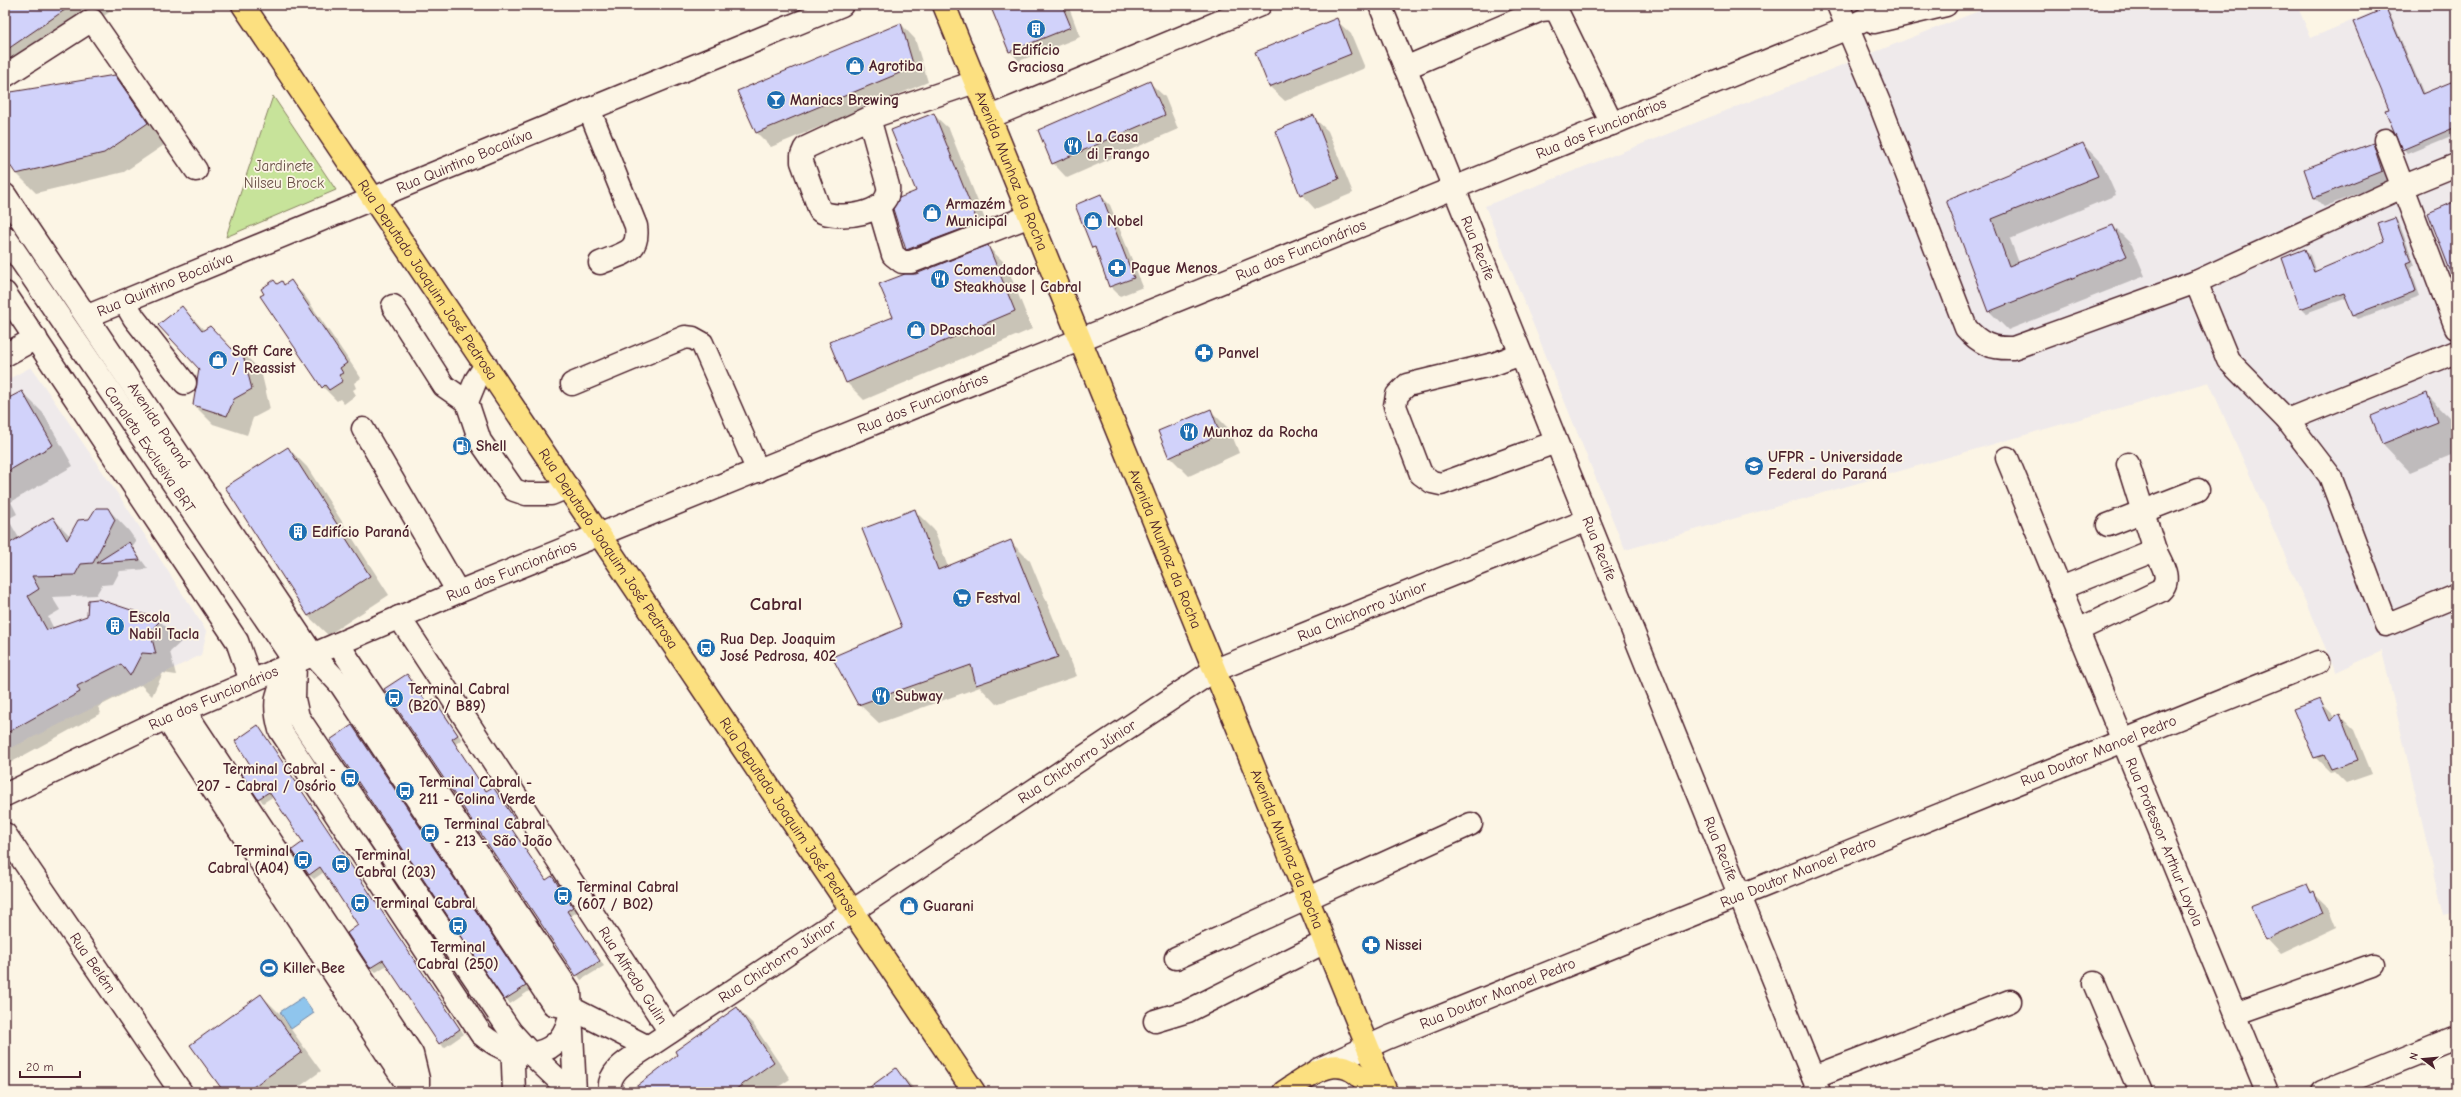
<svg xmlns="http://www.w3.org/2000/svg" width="2461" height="1097" font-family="'Comic Neue',sans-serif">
  <rect width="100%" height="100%" fill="#fcf5e5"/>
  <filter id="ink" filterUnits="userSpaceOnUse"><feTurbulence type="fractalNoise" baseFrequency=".025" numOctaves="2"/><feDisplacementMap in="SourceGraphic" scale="8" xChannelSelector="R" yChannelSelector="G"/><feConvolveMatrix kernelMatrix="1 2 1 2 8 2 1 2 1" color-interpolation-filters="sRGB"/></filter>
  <g filter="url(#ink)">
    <g fill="#efeaeb">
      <path d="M1994 5H2297L2311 38 2389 5H2456V912L2444 915 2382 651 2336 672 2209 382 1625 550 1485 206Z"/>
      <path d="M31 367 128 509 207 632 201 655 5 751V381Z"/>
    </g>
    <path fill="#c7e39a" stroke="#888162" d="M273 96 336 190 226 237 231 221Z"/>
    <path fill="#8fc5ed" stroke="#73839f" d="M303 997 314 1013 291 1029 280 1012Z"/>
    <g fill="#0003">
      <path d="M5 5H120L5 83Z"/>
      <path d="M989 5H1068L1080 37 1019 61 1010 51Z"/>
      <path d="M2386 10 2390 14 2424 94 2456 81V134L2407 154 2403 149 2390 109Z"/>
      <path d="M1336 20 1351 34 1365 68 1285 101 1270 87 1256 53Z"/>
      <path d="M901 24 915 39 928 82 771 147 757 133Z"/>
      <path d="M114 76 134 95 167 143 124 172 36 193 17 174 5 156V94Z"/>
      <path d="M1150 83 1165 97 1178 129 1067 178 1053 163Z"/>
      <path d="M934 115 949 129 992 237 920 262 905 248Z"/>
      <path d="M1313 117 1328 131 1353 193 1315 209 1301 194Z"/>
      <path d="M2083 144 2102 164 2116 195 2010 239 2019 263 2113 226 2132 245 2145 276 2008 330 1989 311 1948 201Z"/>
      <path d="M2373 144 2382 153 2391 180 2324 207 2315 198Z"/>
      <path d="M1100 195 1110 205 1143 287 1120 296 1110 286 1097 252 1093 247Z"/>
      <path d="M2456 202V289L2429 214Z"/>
      <path d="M2395 219 2399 223 2415 265 2410 268 2420 296 2358 319 2354 315 2347 298 2306 313 2301 308 2305 250 2310 255 2316 272 2386 242Z"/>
      <path d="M988 247 1006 264 1032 329 864 400 847 383 830 343 894 318 916 275Z"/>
      <path d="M290 282 305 296 361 378 354 383 356 388 353 390 356 395 344 404 340 399 337 401 323 387 278 285H284Z"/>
      <path d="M182 307 205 331 232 350 242 352 261 371 270 409 253 418 247 435 213 424 194 405 201 369Z"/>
      <path d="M22 392 43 413 73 466 11 502 17 514 8 519 19 538 53 518 70 536 108 509 129 531 136 541 132 547 148 569 120 571 113 584 102 585 96 595 52 597 60 610 48 617 54 629 88 617 98 600 160 621 181 642 170 652 176 675 163 673 152 696 141 685 98 707 101 713 8 764 5 761V401Z"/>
      <path d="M2426 394 2454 422 2456 453 2410 472 2383 444 2372 417Z"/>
      <path d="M1211 411 1230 430 1239 453 1189 476 1170 457Z"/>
      <path d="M288 448 307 467 389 595 328 635 308 616Z"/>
      <path d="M915 511 934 530 948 567 1010 541 1030 561 1077 676 996 704 980 687 879 723 859 704 903 627Z"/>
      <path d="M407 675 428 704 434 700 439 705 462 740 455 744 487 792 493 788 497 792 518 823 511 827 547 881 552 877 557 881 577 912 571 916 604 966 581 980 386 689Z"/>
      <path d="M2319 700 2336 718 2340 716 2354 730 2372 774 2346 783 2334 771 2330 772 2315 757Z"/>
      <path d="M352 726 529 991 510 1004 331 740Z"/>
      <path d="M258 727 464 1034 444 1048 387 965 376 972 371 968 348 934 360 926 324 872 314 879 309 875 293 850 304 842 274 796 263 803 242 773 253 766Z"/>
      <path d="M2306 885 2329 907 2337 927 2280 954 2266 939Z"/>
      <path d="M261 995 280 1014 321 1071 292 1092H226Z"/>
      <path d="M737 1008 753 1024 790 1079 771 1092H631Z"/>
      <path d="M896 1069 917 1092H865Z"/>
    </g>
    <g fill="#d1d2fa" stroke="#4a1f2b">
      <path d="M5 5H72L5 51Z"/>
      <path d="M990 5H1062L1071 27 1009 52Z"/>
      <path d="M2386 8 2422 94 2456 80V127L2402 150 2385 110 2389 109 2353 22Z"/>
      <path d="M1337 18 1351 54 1269 87 1255 52Z"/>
      <path d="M901 23 914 67 756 133 737 91Z"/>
      <path d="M115 75 148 123 104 153 16 174 5 158V93Z"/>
      <path d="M1150 81 1165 115 1052 164 1038 130Z"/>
      <path d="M934 113 978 223 906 250 893 209 899 198 916 191 891 130Z"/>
      <path d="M1314 115 1339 179 1300 195 1275 131Z"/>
      <path d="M2083 143 2098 176 1992 219 2009 266 2113 225 2127 256 1988 312 1946 200Z"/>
      <path d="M2373 143 2382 171 2314 198 2304 169Z"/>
      <path d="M1101 194 1134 278 1109 287 1095 247 1092 248 1075 205Z"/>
      <path d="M2456 201V282L2455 283 2428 213Z"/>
      <path d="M2395 218 2411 261 2406 263 2416 291 2353 315 2344 293 2300 309 2282 258 2305 249 2314 272 2384 242 2378 224Z"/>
      <path d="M988 245 1015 311 846 383 829 342 893 317 879 284 905 274H916Z"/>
      <path d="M274 280 277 284 282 281 284 285 291 280 347 363 340 368 343 373 339 375 343 381 329 390 325 385 322 388 260 296 264 294 261 289Z"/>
      <path d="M182 306 202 331 210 326 232 349 242 351 252 389 234 399 227 416 193 405 199 369 158 325Z"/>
      <path d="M22 391 53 445 5 473V400Z"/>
      <path d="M2427 393 2438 422 2382 444 2371 416Z"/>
      <path d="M1211 409 1220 434 1169 458 1158 431Z"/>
      <path d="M288 447 370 576 308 616 225 487Z"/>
      <path d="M96 508H108L115 520 93 563 81 564 75 575 32 576 39 589 28 596 47 630 87 616 88 600 98 599 161 620 150 631 156 654 142 653 130 676 121 664 77 686 80 692 5 734V546L53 517 67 540 78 520 89 519Z"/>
      <path d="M915 509 938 570 1011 540 1058 657 976 685 971 665 858 705 832 657 902 627 862 529Z"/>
      <path d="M129 542 140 560 96 563Z"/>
      <path d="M407 674 427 703 434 699 458 735 452 739 486 791 493 787 514 818 507 822 546 880 552 876 573 907 567 911 600 961 576 976 384 689Z"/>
      <path d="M2320 699 2330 721 2340 714 2358 760 2331 769 2324 755 2314 758 2293 709Z"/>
      <path d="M258 725 460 1029 439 1044 383 960 370 968 347 933 358 925 320 867 309 875 292 850 303 842 269 792 258 799 241 773 251 766 235 741Z"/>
      <path d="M352 725 526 986 504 1000 330 740Z"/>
      <path d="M2307 884 2311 893 2314 891 2323 913 2265 940 2250 906Z"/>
      <path d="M261 994 302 1052 246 1092H224L190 1045Z"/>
      <path d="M737 1007 774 1062 732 1092H629L677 1055 675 1051Z"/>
      <path d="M896 1068 913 1092H863Z"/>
    </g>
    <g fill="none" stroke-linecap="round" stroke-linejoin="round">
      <defs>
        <g id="minor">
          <path id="s1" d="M1380 5 1819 1092"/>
          <path d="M1838 5 1881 107 1966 328C1980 344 1992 349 2013 348L2196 282 2402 187 2456 165"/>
          <path d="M1874 22 1946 5"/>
          <path d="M1405 68 1541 10 1551 9 1558 13 1612 124"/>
          <path d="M5 76 92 20 196 170"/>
          <path d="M589 109 636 226C640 254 622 253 600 263"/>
          <path d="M990 117 1260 5"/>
          <path d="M869 118 888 186C892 215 838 221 820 211L802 162V155L805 148 869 118 975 82"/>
          <path d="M2385 140 2456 327"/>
          <path id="s2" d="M5 195 313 655 341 685 553 1004 571 1008 648 1047"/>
          <path d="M879 207 893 255 902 262H911L1030 216"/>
          <path id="s3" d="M5 237 295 662"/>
          <path d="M2196 282 2228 360 2287 420 2330 476 2386 625 2456 596"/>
          <path d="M5 293 237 641 251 681"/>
          <path d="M124 301 134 318 185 383"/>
          <path d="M393 306 444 386 467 402"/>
          <path id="s4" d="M88 316 842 5"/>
          <path d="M1521 354 1494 364 1407 385 1397 395 1395 406 1421 474 1432 482 1441 484 1556 442"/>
          <path d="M5 355 36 338"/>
          <path d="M486 365 476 380 467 402 480 441 514 490 526 494H551L568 487"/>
          <path d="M572 384 685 337 693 338 702 343 758 471"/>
          <path d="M2287 420 2456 352"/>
          <path d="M363 429 458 592"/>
          <path id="s5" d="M2007 458 2267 1092"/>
          <path d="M2128 464 2155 550"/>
          <path d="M2108 525 2198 490"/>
          <path d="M2061 588 2155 550C2161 563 2173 579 2160 591L2078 630"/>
          <path id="s6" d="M399 617 670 1032"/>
          <path d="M338 644 570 992 575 1092"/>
          <path d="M295 662C278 690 271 697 280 730L481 1034C516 1064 565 1062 571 1008"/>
          <path d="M295 663 294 699 298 717 511 1032 531 1054 571 1092"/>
          <path d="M184 710 412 1054 418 1079V1092"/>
          <path d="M166 718 412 1092"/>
          <path id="s7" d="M5 795 166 718 458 592 1848 28 1892 5"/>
          <path id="s8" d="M5 834 181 1092"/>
          <path d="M1176 958 1471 824"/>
          <path d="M2094 983 2140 1092"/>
          <path d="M2235 1014 2373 965"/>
          <path d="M1155 1021 1188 1011 1325 942"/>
          <path d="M512 1039 514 1092"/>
          <path id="s9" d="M1319 1069 1387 1038 2318 662"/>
          <path d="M1813 1077 2010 1001"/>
          <path id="s10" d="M610 1092C606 1070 632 1058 648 1047L1213 671 1588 520"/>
          <path d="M2322 1092 2456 1038"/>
        </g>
        <g id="major">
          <path id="s11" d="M243 5 974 1092"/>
          <path id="s12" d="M944 5 1386 1092"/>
          <path d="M1284 1092C1317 1070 1345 1047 1372 1092"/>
        </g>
      </defs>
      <use href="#minor" stroke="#4a1f2b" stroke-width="25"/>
      <use href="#major" stroke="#4a1f2b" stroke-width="25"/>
      <use href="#minor" stroke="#fcf5e5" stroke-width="22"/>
      <use href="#major" stroke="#fce080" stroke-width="22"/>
    </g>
  </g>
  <defs>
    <symbol id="building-disc" viewBox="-11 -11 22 22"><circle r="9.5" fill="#1f6fb2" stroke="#fcf5e5"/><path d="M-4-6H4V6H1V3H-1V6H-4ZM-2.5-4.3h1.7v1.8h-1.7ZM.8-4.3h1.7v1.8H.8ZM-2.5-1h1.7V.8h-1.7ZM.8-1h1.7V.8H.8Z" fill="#fff"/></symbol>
    <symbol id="shop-disc" viewBox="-11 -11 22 22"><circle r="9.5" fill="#1f6fb2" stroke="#fcf5e5"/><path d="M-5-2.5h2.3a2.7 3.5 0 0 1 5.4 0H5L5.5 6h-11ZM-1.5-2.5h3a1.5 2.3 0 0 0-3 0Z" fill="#fff"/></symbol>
    <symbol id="bar-disc" viewBox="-11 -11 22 22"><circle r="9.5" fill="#1f6fb2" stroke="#fcf5e5"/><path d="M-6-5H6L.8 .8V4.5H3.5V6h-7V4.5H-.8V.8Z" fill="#fff"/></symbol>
    <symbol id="restaurant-disc" viewBox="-11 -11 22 22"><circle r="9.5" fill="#1f6fb2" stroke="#fcf5e5"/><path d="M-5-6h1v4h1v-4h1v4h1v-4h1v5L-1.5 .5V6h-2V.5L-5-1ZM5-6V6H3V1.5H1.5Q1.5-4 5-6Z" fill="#fff"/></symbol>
    <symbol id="pharmacy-disc" viewBox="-11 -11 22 22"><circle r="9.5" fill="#1f6fb2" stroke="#fcf5e5"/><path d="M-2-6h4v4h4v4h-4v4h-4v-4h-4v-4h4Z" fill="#fff"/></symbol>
    <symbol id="fuel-disc" viewBox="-11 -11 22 22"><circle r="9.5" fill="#1f6fb2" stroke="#fcf5e5"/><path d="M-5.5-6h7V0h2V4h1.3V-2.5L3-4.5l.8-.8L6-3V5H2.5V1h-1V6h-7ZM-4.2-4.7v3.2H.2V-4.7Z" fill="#fff"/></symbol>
    <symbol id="university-disc" viewBox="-11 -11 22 22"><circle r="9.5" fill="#1f6fb2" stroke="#fcf5e5"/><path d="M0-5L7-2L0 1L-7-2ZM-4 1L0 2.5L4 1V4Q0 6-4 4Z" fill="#fff"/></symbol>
    <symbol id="supermarket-disc" viewBox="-11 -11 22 22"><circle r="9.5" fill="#1f6fb2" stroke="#fcf5e5"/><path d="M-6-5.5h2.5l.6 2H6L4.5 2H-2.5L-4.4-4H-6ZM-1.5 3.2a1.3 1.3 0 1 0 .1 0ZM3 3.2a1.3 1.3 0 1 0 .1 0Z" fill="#fff"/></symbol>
    <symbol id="bus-disc" viewBox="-11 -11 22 22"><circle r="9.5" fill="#1f6fb2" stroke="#fcf5e5"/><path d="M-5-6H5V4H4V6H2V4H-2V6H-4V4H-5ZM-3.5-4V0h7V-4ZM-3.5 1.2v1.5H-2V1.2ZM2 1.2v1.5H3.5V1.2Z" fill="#fff"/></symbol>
    <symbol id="stadium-disc" viewBox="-11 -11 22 22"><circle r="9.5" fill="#1f6fb2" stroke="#fcf5e5"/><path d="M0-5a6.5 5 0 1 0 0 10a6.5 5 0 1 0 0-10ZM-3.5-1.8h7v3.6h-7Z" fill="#fff"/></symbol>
  </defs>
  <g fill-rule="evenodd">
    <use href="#building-disc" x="1025" y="18" width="22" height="22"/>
    <use href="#shop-disc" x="844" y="55" width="22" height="22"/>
    <use href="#bar-disc" x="765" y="89" width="22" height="22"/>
    <use href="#restaurant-disc" x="1062" y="135" width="22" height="22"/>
    <use href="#shop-disc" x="921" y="202" width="22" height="22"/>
    <use href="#shop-disc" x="1082" y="210" width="22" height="22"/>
    <use href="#pharmacy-disc" x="1106" y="257" width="22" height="22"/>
    <use href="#restaurant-disc" x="929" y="268" width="22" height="22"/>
    <use href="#shop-disc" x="905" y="319" width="22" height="22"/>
    <use href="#pharmacy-disc" x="1193" y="342" width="22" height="22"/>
    <use href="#shop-disc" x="207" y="349" width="22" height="22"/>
    <use href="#restaurant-disc" x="1178" y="421" width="22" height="22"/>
    <use href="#fuel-disc" x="451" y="435" width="22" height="22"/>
    <use href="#university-disc" x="1743" y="455" width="22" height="22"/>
    <use href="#building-disc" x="287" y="521" width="22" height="22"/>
    <use href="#supermarket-disc" x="951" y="587" width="22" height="22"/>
    <use href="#building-disc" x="104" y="615" width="22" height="22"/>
    <use href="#bus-disc" x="695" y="637" width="22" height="22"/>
    <use href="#restaurant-disc" x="870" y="685" width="22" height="22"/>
    <use href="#bus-disc" x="383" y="687" width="22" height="22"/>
    <use href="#bus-disc" x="339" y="767" width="22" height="22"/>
    <use href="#bus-disc" x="394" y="780" width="22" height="22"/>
    <use href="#bus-disc" x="419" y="822" width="22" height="22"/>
    <use href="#bus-disc" x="292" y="849" width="22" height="22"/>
    <use href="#bus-disc" x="330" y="853" width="22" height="22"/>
    <use href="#bus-disc" x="552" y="885" width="22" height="22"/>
    <use href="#bus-disc" x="349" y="892" width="22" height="22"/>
    <use href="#shop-disc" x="898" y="895" width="22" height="22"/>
    <use href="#bus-disc" x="447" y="915" width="22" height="22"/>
    <use href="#pharmacy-disc" x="1360" y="934" width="22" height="22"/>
    <use href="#stadium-disc" x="258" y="957" width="22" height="22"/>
  </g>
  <g text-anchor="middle" stroke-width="3.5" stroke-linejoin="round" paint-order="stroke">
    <g font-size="15" font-weight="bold" fill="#4a1f2b" stroke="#fcf5e5" text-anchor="start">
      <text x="1036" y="55" text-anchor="middle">Edifício<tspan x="1036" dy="17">Graciosa</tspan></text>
      <text x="869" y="71">Agrotiba</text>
      <text x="790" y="105">Maniacs Brewing</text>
      <text x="1087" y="142">La Casa<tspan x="1087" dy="17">di Frango</tspan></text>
      <text x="946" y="209">Armazém<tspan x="946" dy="17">Municipal</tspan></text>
      <text x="1107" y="226">Nobel</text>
      <text x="1131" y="273">Pague Menos</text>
      <text x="954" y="275">Comendador<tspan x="954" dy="17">Steakhouse | Cabral</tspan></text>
      <text x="930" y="335">DPaschoal</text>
      <text x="232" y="356">Soft Care<tspan x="232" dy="17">/ Reassist</tspan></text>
      <text x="1218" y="358">Panvel</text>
      <text x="1203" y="437">Munhoz da Rocha</text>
      <text x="476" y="451">Shell</text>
      <text x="1768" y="462">UFPR - Universidade<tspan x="1768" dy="17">Federal do Paraná</tspan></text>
      <text x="312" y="537">Edifício Paraná</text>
      <text x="976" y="603">Festval</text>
      <text x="129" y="622">Escola<tspan x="129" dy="17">Nabil Tacla</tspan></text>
      <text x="720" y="644">Rua Dep. Joaquim<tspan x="720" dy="17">José Pedrosa, 402</tspan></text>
      <text x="408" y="694">Terminal Cabral<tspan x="408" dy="17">(B20 / B89)</tspan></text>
      <text x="895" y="701">Subway</text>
      <text x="336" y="774" text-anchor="end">Terminal Cabral -<tspan x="336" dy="17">207 - Cabral / Osório</tspan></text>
      <text x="419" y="787">Terminal Cabral -<tspan x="419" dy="17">211 - Colina Verde</tspan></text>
      <text x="444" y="829">Terminal Cabral<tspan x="444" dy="17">- 213 - São João</tspan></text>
      <text x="289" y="856" text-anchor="end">Terminal<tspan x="289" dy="17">Cabral (A04)</tspan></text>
      <text x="355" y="860">Terminal<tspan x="355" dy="17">Cabral (203)</tspan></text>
      <text x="577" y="892">Terminal Cabral<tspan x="577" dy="17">(607 / B02)</tspan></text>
      <text x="374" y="908">Terminal Cabral</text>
      <text x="923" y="911">Guarani</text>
      <text x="1385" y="950">Nissei</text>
      <text x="458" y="952" text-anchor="middle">Terminal<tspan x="458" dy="17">Cabral (250)</tspan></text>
      <text x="283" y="973">Killer Bee</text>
    </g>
    <g font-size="15" fill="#4a1f2b" stroke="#fcf5e5">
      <text dy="5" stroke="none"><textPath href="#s7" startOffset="1730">Rua dos Funcionários</textPath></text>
      <text dy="5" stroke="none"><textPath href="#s4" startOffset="407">Rua Quintino Bocaiúva</textPath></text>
      <text dy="5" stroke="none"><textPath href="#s12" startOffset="179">Avenida Munhoz da Rocha</textPath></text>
      <text dy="5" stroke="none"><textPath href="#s1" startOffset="262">Rua Recife</textPath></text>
      <text dy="5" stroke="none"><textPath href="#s7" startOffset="1406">Rua dos Funcionários</textPath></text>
      <text dy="5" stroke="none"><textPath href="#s11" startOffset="331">Rua Deputado Joaquim José Pedrosa</textPath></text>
      <text dy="5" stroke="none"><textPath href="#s4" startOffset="83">Rua Quintino Bocaiúva</textPath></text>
      <text dy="5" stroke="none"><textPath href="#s7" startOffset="998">Rua dos Funcionários</textPath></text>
      <text dy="5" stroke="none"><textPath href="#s2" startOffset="277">Avenida Paraná</textPath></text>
      <text dy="5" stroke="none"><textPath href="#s3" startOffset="257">Canaleta Exclusiva BRT</textPath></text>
      <text dy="5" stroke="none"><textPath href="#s11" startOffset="655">Rua Deputado Joaquim José Pedrosa</textPath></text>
      <text dy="5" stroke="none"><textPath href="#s1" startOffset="586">Rua Recife</textPath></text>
      <text dy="5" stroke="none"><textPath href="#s12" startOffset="587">Avenida Munhoz da Rocha</textPath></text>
      <text dy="5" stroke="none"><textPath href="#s7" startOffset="554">Rua dos Funcionários</textPath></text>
      <text dy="5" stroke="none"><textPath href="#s10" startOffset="902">Rua Chichorro Júnior</textPath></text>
      <text dy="5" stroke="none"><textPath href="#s7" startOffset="230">Rua dos Funcionários</textPath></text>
      <text dy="5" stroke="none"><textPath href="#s9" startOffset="842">Rua Doutor Manoel Pedro</textPath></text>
      <text dy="5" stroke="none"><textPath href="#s10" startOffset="578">Rua Chichorro Júnior</textPath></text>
      <text dy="5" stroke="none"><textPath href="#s11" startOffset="979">Rua Deputado Joaquim José Pedrosa</textPath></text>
      <text dy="5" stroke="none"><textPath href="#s5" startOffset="415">Rua Professor Arthur Loyola</textPath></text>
      <text dy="5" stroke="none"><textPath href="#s12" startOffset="911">Avenida Munhoz da Rocha</textPath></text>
      <text dy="5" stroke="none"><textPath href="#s1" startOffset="910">Rua Recife</textPath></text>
      <text dy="5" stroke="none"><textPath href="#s9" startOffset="518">Rua Doutor Manoel Pedro</textPath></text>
      <text dy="5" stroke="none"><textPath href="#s10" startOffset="218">Rua Chichorro Júnior</textPath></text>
      <text dy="5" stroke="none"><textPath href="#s8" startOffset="156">Rua Belém</textPath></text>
      <text dy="5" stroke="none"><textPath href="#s6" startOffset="428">Rua Alfredo Gulin</textPath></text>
      <text dy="5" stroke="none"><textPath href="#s9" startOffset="194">Rua Doutor Manoel Pedro</textPath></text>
    </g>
    <g font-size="15" fill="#695047" stroke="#fcf5e5">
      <text x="284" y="171">Jardinete<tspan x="284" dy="17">Nilseu Brock</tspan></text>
    </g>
    <g font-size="19" font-weight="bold" fill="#4a1f2b" stroke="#fcf5e5">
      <text x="776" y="610">Cabral</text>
    </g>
  </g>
  <rect width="2461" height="1097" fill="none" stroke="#fcf5e5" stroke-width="20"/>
  <rect x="10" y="10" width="2441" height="1077" fill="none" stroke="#4a1f2b" stroke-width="1.5" filter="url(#ink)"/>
  <g transform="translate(2423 1059) rotate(286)" stroke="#fcf5e5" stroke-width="3" paint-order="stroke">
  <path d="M0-3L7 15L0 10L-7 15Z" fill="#4a1f2b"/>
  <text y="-6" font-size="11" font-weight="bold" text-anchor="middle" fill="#4a1f2b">N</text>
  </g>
  <path d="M20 1071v6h60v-6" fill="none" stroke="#4a1f2b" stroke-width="2"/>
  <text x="26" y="1071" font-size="12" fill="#4a1f2b" stroke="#fcf5e5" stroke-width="3" paint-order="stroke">20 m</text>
</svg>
